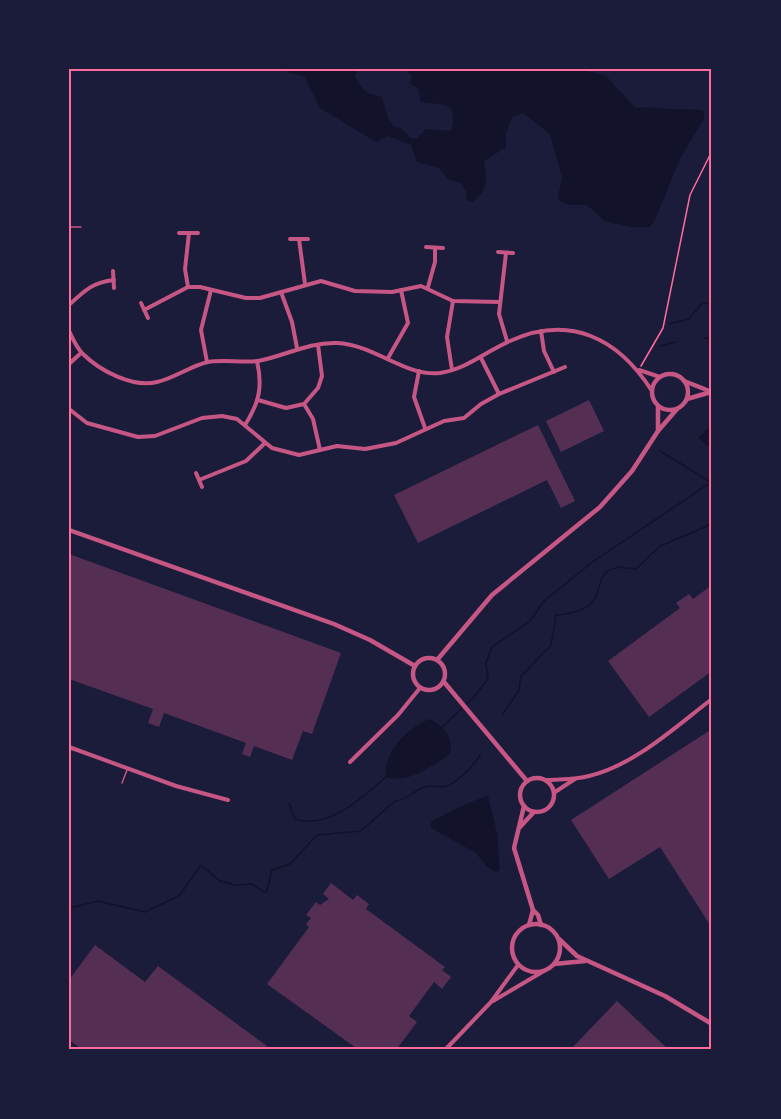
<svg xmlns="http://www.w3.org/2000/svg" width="781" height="1119" font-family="'Source Sans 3',sans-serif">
  <rect width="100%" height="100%" fill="#1b1b3a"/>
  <g fill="#12122b">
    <path d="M284 69H359L355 76C362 91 367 94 382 97L388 118 394 127 401 128 410 138H417L426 129 451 131C459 99 442 106 421 102L418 88 410 84 411 75 406 69H580L606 76 635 108C648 106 657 108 669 109 682 110 691 108 704 111V118L680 159 654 222 649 227H630L605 221 587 205H569L560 201 558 196 562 178 550 134 523 113 512 117 506 133V147L484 161C487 181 489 187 473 202L466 200 467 193 461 183 448 179 439 168 417 162 411 145 388 136 376 142 320 108 304 76 287 72Z"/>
    <path d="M712 425V449L698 438Z"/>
    <path d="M430 719C444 727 454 737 450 754 432 766 409 784 386 777 383 752 408 727 430 719Z"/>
    <path d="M488 796 497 833 500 870 496 872 487 867 476 853 431 828V822C438 817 480 797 488 796Z"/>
  </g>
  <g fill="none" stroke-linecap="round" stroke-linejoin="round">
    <g stroke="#12122b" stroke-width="1.5">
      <path d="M669 324 689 319 702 303 712 304"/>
      <path d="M704 338H712"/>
      <path d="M660 346 676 342"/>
      <path d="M660 451 712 483"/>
      <path d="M503 714 519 690 521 676C532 667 538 656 550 647 552 641 556 621 555 615 566 615 590 610 595 598 600 589 599 579 607 571L619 567 636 569 660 546 712 524"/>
      <path d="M441 728 475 696 488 679 486 663 492 647 530 621 544 601 591 563 710 483"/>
      <path d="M289 803 295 819C328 830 362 798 386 777"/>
      <path d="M69 908 98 901 145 912 179 896 201 865 220 881 236 885 252 884 264 892 267 891 272 870 290 864 317 835 361 831 395 801C410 799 411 792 424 787 432 785 440 788 447 786 455 784 479 761 480 754"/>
    </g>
  </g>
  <g fill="#542f53">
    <path d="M589 400 604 431 561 452 546 421Z"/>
    <path d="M538 425 575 501 561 508 547 480 418 543 394 495Z"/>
    <path d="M69 554 341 653 312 734 303 731 292 760 254 746 250 757 242 754 246 743 164 713 159 727 148 723 153 709 69 679Z"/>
    <path d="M712 585V671L649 717 608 661 680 608 676 603 689 594 693 599Z"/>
    <path d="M712 729V928L660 847 609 879 571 820Z"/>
    <path d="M331 883 353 900 357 895 369 904 366 909 445 967 442 970 451 977 442 989 434 982 409 1016 417 1022 396 1050H359L267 984 309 927 306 924 311 918 306 915 316 902 320 905 329 899 323 894Z"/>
    <path d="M95 945 145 982 158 966 267 1046 264 1050H83L69 1040V980Z"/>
    <path d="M617 1001 669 1050H570Z"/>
  </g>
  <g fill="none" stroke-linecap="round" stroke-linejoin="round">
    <path stroke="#ff6b9d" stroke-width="1.5" d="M641 366 663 328 690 195 712 151"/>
    <g stroke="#c65784" stroke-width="1.5">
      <path d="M69 227H81"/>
      <path d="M122 783 127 770"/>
    </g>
    <g stroke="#c65784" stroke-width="4">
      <path d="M179 233H198"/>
      <path d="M290 239H308"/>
      <path d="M299 239 305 284"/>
      <path d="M426 247 443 248"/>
      <path d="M498 252 513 253"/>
      <path d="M506 253 499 314 507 341"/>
      <path d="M113 271 114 288"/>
      <path d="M188 287 185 269 189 233"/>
      <path d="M428 287 435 262V248"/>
      <path d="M281 292 292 322 297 348"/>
      <path d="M141 303 148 318"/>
      <path d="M69 305C84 291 93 282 114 280"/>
      <path d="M144 310 188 287H200L246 298H260L321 281 355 291 392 292 421 286 453 301 500 302"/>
      <path d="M69 331C73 339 77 349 83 354 100 371 133 388 157 382 175 378 190 366 208 362 224 359 241 363 258 361 285 356 308 342 337 343 376 345 405 377 440 373 467 369 486 351 510 341 570 314 618 338 652 391"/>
      <path d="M541 331 544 351 554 372"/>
      <path d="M388 358 408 323 401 290"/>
      <path d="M481 358 499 394"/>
      <path d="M207 362 201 330 211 290"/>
      <path d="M69 364 81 353"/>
      <path d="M452 370 447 337 453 301"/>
      <path d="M639 370 660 377"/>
      <path d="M419 371 414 397 425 428"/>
      <path d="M258 400 286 408 304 404 318 388 322 376 318 345"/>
      <path d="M304 404 313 419 320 450"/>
      <path d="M69 409 87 423 138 437 155 436 202 418 222 416 237 419 272 448 299 455 337 446 365 449 396 443 444 421 464 418 481 404 499 394 565 367"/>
      <path d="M245 425C259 403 263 387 257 361"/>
      <path d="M196 473 202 487"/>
      <path d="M199 480 246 461 265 443"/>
      <path d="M69 747 176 786 228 800"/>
      <path d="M350 762 398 715 420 688"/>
      <path d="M547 780C561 779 575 780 589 776 635 765 675 727 712 699"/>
      <path d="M555 792 575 779"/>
      <path d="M493 1001 544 971"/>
      <path d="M445 1050 491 1002 518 965"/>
    </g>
    <g stroke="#c65784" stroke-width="4.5">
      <circle cx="670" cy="392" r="18"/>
      <path d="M684 381 712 392"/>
      <path d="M687 399 711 392"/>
      <path d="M658 406V431"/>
      <path d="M69 530 334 624 370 640 415 666"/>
      <circle cx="429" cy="674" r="16"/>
      <path d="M437 660 492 595 600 507 632 471 658 431 677 409"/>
      <path d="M444 682 527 781"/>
      <circle cx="537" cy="795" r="17"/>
      <path d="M524 806 514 848 533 910 538 915 541 925"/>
      <path d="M520 827 534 812"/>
      <circle cx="536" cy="948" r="24"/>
      <path d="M529 925 533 910"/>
      <path d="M559 939 577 956 665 996 712 1024"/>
      <path d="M554 964 585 961"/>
    </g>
  </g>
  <rect width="781" height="1119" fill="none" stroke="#1b1b3a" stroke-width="141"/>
  <rect x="70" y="70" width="640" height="978" fill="none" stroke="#ff6b9d" stroke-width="2"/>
</svg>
